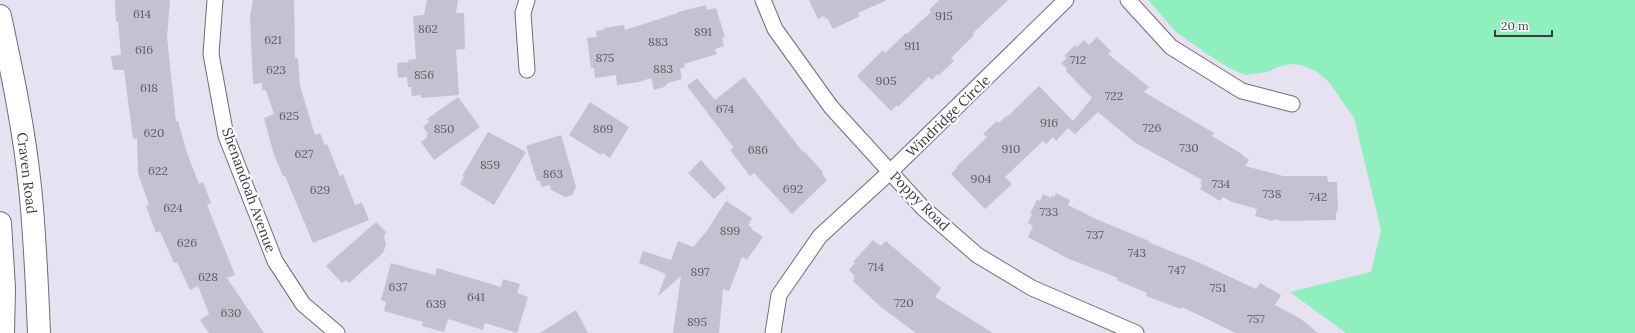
<svg xmlns="http://www.w3.org/2000/svg" width="1635" height="333" font-family="Lora,serif">
  <rect width="100%" height="100%" fill="#e6e2f1"/>
  <path fill="#8fefbe" d="M1148 0H1635V333H1346L1290 292 1371 272 1381 230 1354 118 1329 82 1317 72 1302 65 1290 64 1278 67 1267 72 1245 75 1229 68 1210 56 1176 32Z"/>
  <g fill="#c2c2d1">
    <path d="M115 0H170L167 37 176 122 178 121 187 153 199 184 203 182 211 203 207 205 235 275 227 278 264 333H209L200 320 209 314 198 286 190 290 177 262 174 263 160 231 156 233 146 206 149 205 138 173 137 138 133 139 124 70H113L111 56 121 55 118 22H116Z"/>
    <path d="M253 0H294L295 58H298L300 86 315 135 320 133 325 145 327 144 340 176 343 174 355 205 362 203 369 220 313 243 285 176H283L274 155 264 118 274 114 266 90H262V83L253 84 250 17Z"/>
    <path d="M427 0H458L456 13H464L465 49 456 50 459 95 421 98V95L412 96 411 87H408L407 77 398 78 397 63 409 62 408 60 416 59 413 16 424 15Z"/>
    <path d="M809 0H887L858 13 860 16 833 29 827 18 825 19 824 16 818 19Z"/>
    <path d="M939 0H1008L973 33 974 35 951 58 954 61 938 76 937 74 932 80 929 77 898 107 897 105 891 111 857 76 883 50 885 53 906 33 907 34 931 12 929 10Z"/>
    <path d="M706 5 707 10 716 8 725 37 722 38 724 46 715 49 717 54 684 64 685 67 680 69 682 79 668 83 664 87 654 90 651 78 639 82 617 85 616 75 595 78 594 68H591L587 38 597 37 596 31 604 30V28L624 25 625 30 678 13V12Z"/>
    <path d="M1097 37 1111 51 1108 54 1149 87 1144 92 1214 133 1212 136 1242 154V155L1249 160 1245 166 1283 176H1327L1328 182H1337L1338 212 1336 211V220L1283 221 1273 219V221L1255 216 1257 209 1232 202 1223 197 1220 201 1200 189 1202 185 1200 183 1202 180 1134 142 1098 112 1075 134 1068 128 1056 141 1053 137 1046 144 1043 141 1005 177 1012 184 985 209 951 174 957 168 956 167 987 137 983 134 997 121 999 123 1006 116 1007 117 1039 86 1073 121 1092 98 1066 71 1067 69 1061 63 1067 58 1064 56 1075 45 1077 47 1084 40 1089 45Z"/>
    <path d="M744 77 803 152 804 151 823 172 822 174 827 180 792 214 754 173 750 176 730 150 734 148 687 86 697 78 715 100Z"/>
    <path d="M458 97 480 127 434 160 421 142 427 138 426 136 428 134 423 127 429 122 427 119Z"/>
    <path d="M590 102 629 127 610 158 603 153 601 155 569 135Z"/>
    <path d="M488 132 526 152 494 205 460 184 464 177 462 176Z"/>
    <path d="M561 135 576 187 572 195 565 197 551 190 550 185 541 187 540 181H537L526 146Z"/>
    <path d="M701 160 726 188 714 199 688 173Z"/>
    <path d="M1056 193 1070 200 1068 205 1096 219 1149 241 1148 242 1200 263 1256 289 1260 283 1281 295 1275 305 1301 319 1318 333H1236L1182 307 1181 309 1146 296 1147 293 1116 280 1118 278 1067 258 1028 237 1033 226 1028 223 1032 214 1030 213 1037 200 1040 201 1043 194 1051 198 1052 195 1054 197Z"/>
    <path d="M726 201 752 218 748 225 752 228 751 229 763 237 747 260 742 257 729 291 723 289 719 333H673L681 276 658 296 666 274 639 263 643 251 671 260 678 241 693 247 706 232Z"/>
    <path d="M376 222 386 232 384 237 386 245 383 253 349 283 346 280 342 283 326 266Z"/>
    <path d="M873 240 881 246 886 241 941 288 935 297 993 333H916L881 307 853 281 855 279 853 278 855 276 849 270 855 263 853 262Z"/>
    <path d="M391 263 435 275 437 268 501 287 503 279 520 284 517 293 528 297 517 333 485 323 483 330 448 319 444 332 422 326 423 322 384 311 386 302 381 300Z"/>
    <path d="M576 310 588 333H540Z"/>
  </g>
  <g fill="none" stroke-linecap="round" stroke-linejoin="round">
    <defs>
      <g id="street">
        <path d="M215 0 211 54 226 136 275 261 303 304 337 333"/>
        <path d="M527 0 523 13 527 70"/>
        <path d="M763 0 775 29 831 107 923 208 977 255 1032 288 1136 333"/>
        <path d="M1128 0 1171 47 1242 91 1292 104"/>
        <path d="M773 333 779 295 820 236 891 171 1066 0"/>
      </g>
      <g id="secondary">
        <path d="M0 16C12 72 24 129 30 187 35 235 37 284 39 333"/>
        <path d="M0 223 4 288 3 333"/>
      </g>
    </defs>
    <use href="#street" stroke="#706c79" stroke-width="17"/>
    <use href="#secondary" stroke="#706c79" stroke-width="24"/>
    <use href="#street" stroke="#fff" stroke-width="15"/>
    <use href="#secondary" stroke="#fff" stroke-width="22"/>
  </g>
  <g text-anchor="middle" stroke-width="4" stroke-linejoin="round" paint-order="stroke">
    <g font-size="12" fill="#5e5d65">
      <text x="142" y="18">614</text>
      <text x="944" y="20">915</text>
      <text x="428" y="33">862</text>
      <text x="703" y="36">891</text>
      <text x="273" y="44">621</text>
      <text x="658" y="46">883</text>
      <text x="912" y="50">911</text>
      <text x="144" y="54">616</text>
      <text x="605" y="62">875</text>
      <text x="1078" y="64">712</text>
      <text x="663" y="73">883</text>
      <text x="276" y="74">623</text>
      <text x="424" y="79">856</text>
      <text x="886" y="85">905</text>
      <text x="149" y="92">618</text>
      <text x="1114" y="100">722</text>
      <text x="725" y="113">674</text>
      <text x="289" y="120">625</text>
      <text x="1049" y="127">916</text>
      <text x="1152" y="132">726</text>
      <text x="444" y="133">850</text>
      <text x="603" y="133">869</text>
      <text x="154" y="137">620</text>
      <text x="1189" y="152">730</text>
      <text x="1011" y="153">910</text>
      <text x="758" y="154">686</text>
      <text x="304" y="158">627</text>
      <text x="490" y="169">859</text>
      <text x="158" y="175">622</text>
      <text x="553" y="178">863</text>
      <text x="981" y="183">904</text>
      <text x="1221" y="188">734</text>
      <text x="793" y="193">692</text>
      <text x="320" y="194">629</text>
      <text x="1272" y="198">738</text>
      <text x="1318" y="201">742</text>
      <text x="173" y="212">624</text>
      <text x="1049" y="216">733</text>
      <text x="730" y="235">899</text>
      <text x="1095" y="239">737</text>
      <text x="187" y="247">626</text>
      <text x="1137" y="257">743</text>
      <text x="876" y="271">714</text>
      <text x="1177" y="274">747</text>
      <text x="700" y="276">897</text>
      <text x="208" y="281">628</text>
      <text x="398" y="291">637</text>
      <text x="1218" y="292">751</text>
      <text x="476" y="301">641</text>
      <text x="904" y="307">720</text>
      <text x="436" y="308">639</text>
      <text x="231" y="317">630</text>
      <text x="1256" y="323">757</text>
      <text x="697" y="326">895</text>
    </g>
    <g font-size="14" fill="#3c3b41" stroke="#fff">
      <text transform="translate(948 116) rotate(-44)" y="5">Windridge Circle</text>
      <text transform="translate(27 173) rotate(83)" y="5">Craven Road</text>
      <text transform="translate(249 190) rotate(70)" y="5">Shenandoah Avenue</text>
      <text transform="translate(920 201) rotate(45)" y="5">Poppy Road</text>
    </g>
  </g>
  <path d="M1495 30v6h57v-6" fill="none" stroke="#3c3b41" stroke-width="2"/>
  <text x="1501" y="30" font-size="12" fill="#3c3b41" stroke="#ffffff" stroke-width="3" paint-order="stroke">20 m</text>
</svg>
